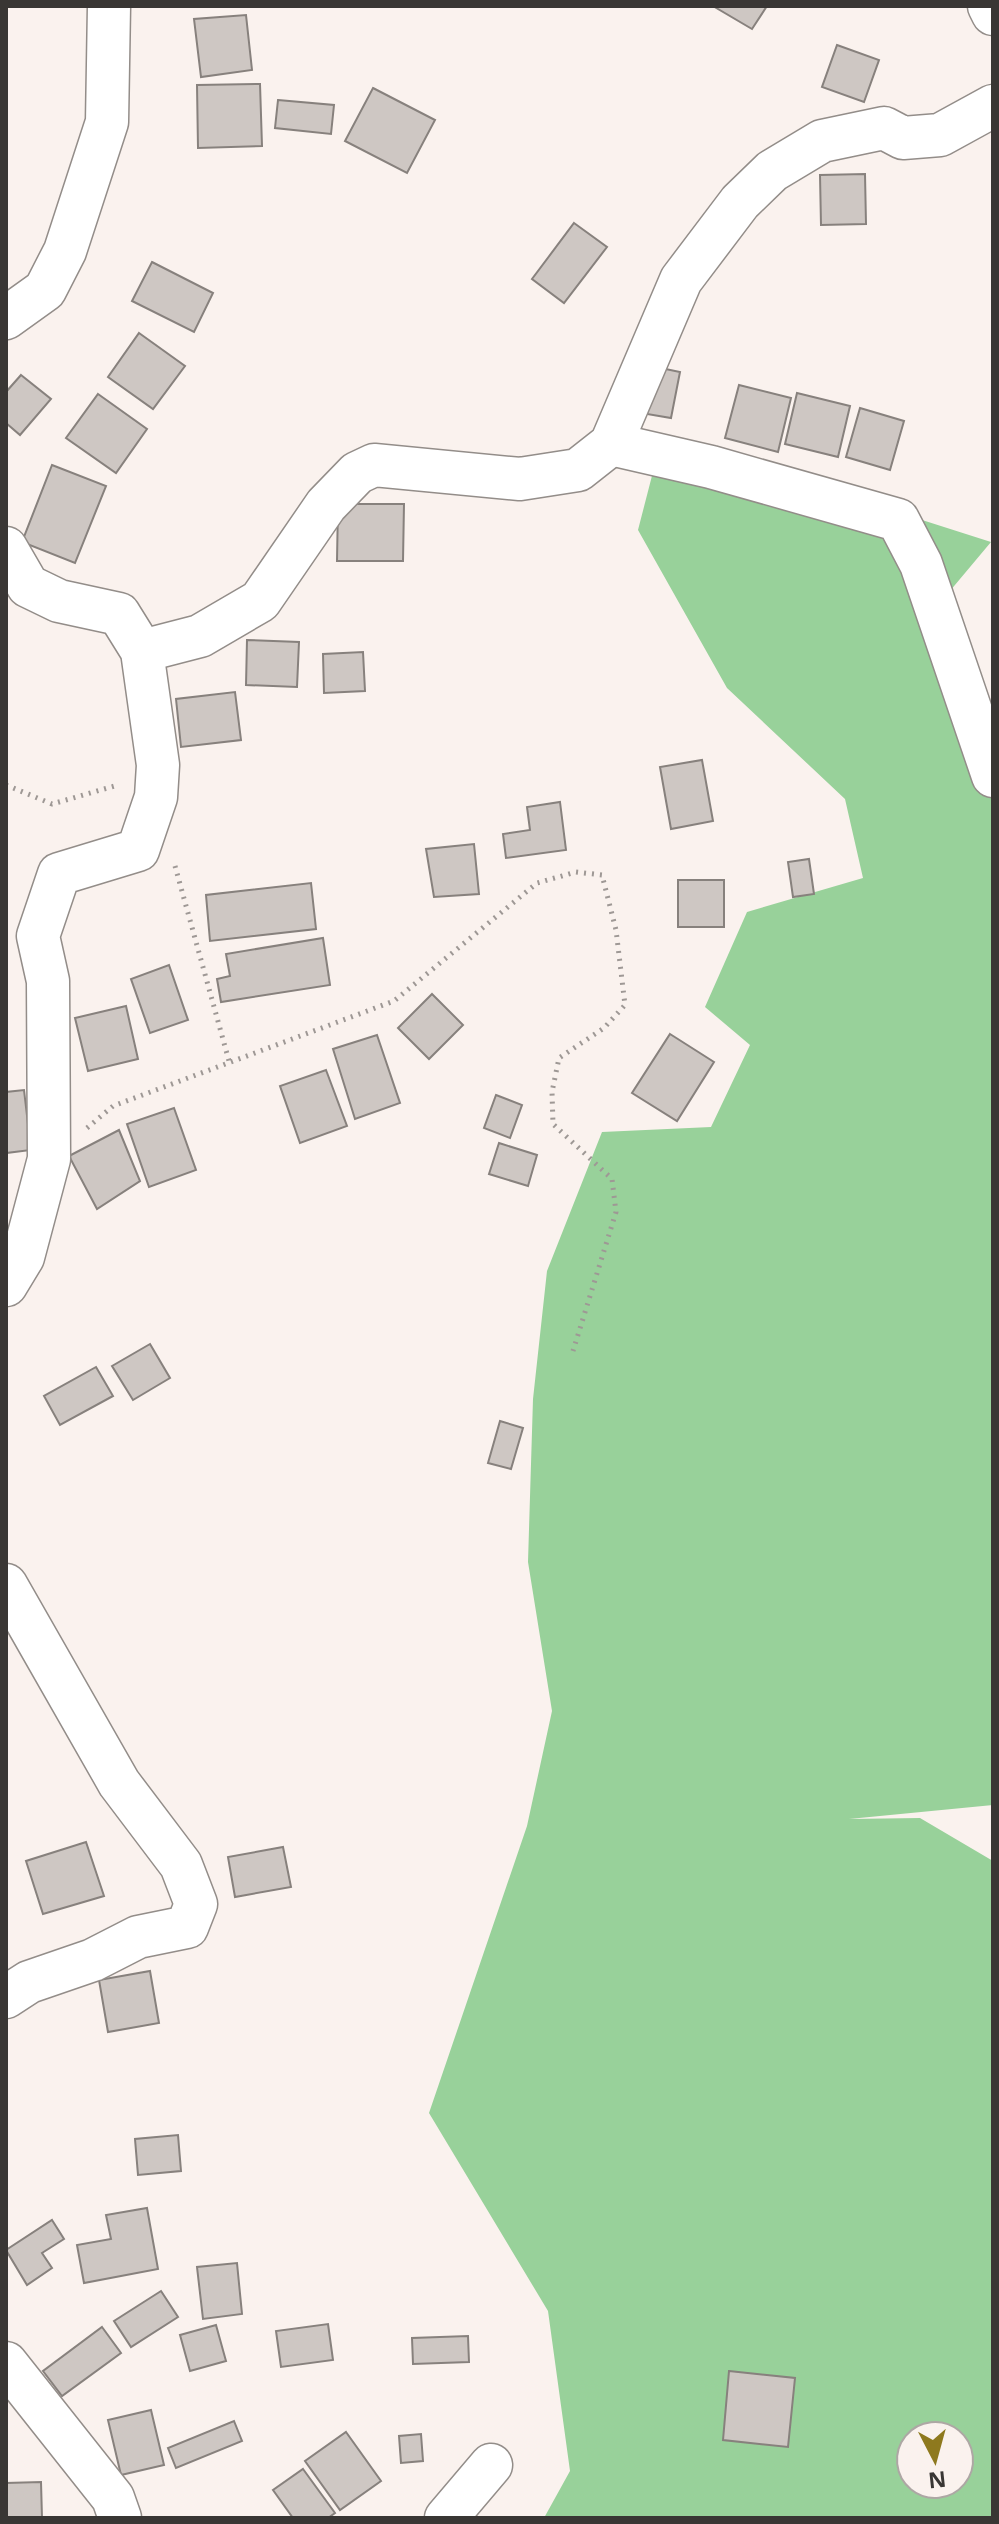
<svg xmlns="http://www.w3.org/2000/svg" width="999" height="2524" font-family="'Noto Sans',sans-serif">
  <rect width="100%" height="100%" fill="#faf2ee"/>
  <path fill="#98d19a" fill-rule="evenodd" d="M662 437 991 542 939 604 993 715V1805L849 1819 920 1818 993 1861V2518H544L570 2471 548 2311 429 2113 527 1826 552 1711 528 1562 533 1399 547 1271 602 1132 711 1127 750 1045 705 1007 747 912 863 878 845 799 727 688 638 530ZM911 2436H959V2484H911Z"/>
  <g fill="#cec7c3" stroke="#87817d" stroke-width="2">
    <path d="M713 6H767L752 29Z"/>
    <path d="M246 15 252 70 201 77 194 19Z"/>
    <path d="M837 45 879 60 864 102 822 87Z"/>
    <path d="M260 84 262 146 198 148 197 85Z"/>
    <path d="M373 88 435 120 407 173 345 141Z"/>
    <path d="M278 100 334 105 331 134 275 128Z"/>
    <path d="M865 174 866 224 821 225 820 175Z"/>
    <path d="M574 223 607 247 564 303 532 279Z"/>
    <path d="M152 262 213 293 194 332 132 301Z"/>
    <path d="M139 333 185 366 153 409 108 377Z"/>
    <path d="M656 367 680 372 671 418 647 414Z"/>
    <path d="M21 375 51 399 20 435 6 423V392Z"/>
    <path d="M739 385 791 398 778 452 725 438Z"/>
    <path d="M797 393 850 406 838 457 785 444Z"/>
    <path d="M98 394 147 429 116 473 66 438Z"/>
    <path d="M860 408 904 421 890 470 846 457Z"/>
    <path d="M52 465 106 486 75 563 22 542Z"/>
    <path d="M338 504H404L403 561H337Z"/>
    <path d="M247 640 299 642 297 687 246 685Z"/>
    <path d="M363 652 365 691 324 693 323 654Z"/>
    <path d="M235 692 241 740 181 747 176 699Z"/>
    <path d="M702 760 713 821 671 829 660 767Z"/>
    <path d="M560 802 566 850 506 858 503 834 530 830 527 807Z"/>
    <path d="M474 844 479 894 434 897 426 849Z"/>
    <path d="M809 859 814 894 793 897 788 862Z"/>
    <rect x="678" y="880" width="46" height="47"/>
    <path d="M311 883 316 929 210 941 206 895Z"/>
    <path d="M323 938 330 985 221 1002 217 979 230 976 226 954Z"/>
    <path d="M169 965 188 1020 150 1033 131 979Z"/>
    <path d="M432 994 463 1025 429 1059 398 1028Z"/>
    <path d="M126 1006 138 1059 88 1071 75 1018Z"/>
    <path d="M670 1034 714 1062 677 1121 632 1093Z"/>
    <path d="M377 1035 400 1103 355 1119 333 1049Z"/>
    <path d="M326 1070 347 1126 300 1143 280 1086Z"/>
    <path d="M24 1090 31 1150 6 1153V1092Z"/>
    <path d="M496 1095 522 1105 510 1138 484 1128Z"/>
    <path d="M174 1108 196 1170 149 1187 127 1124Z"/>
    <path d="M119 1130 140 1181 97 1209 69 1156Z"/>
    <path d="M499 1143 537 1155 528 1186 489 1174Z"/>
    <path d="M150 1344 170 1378 133 1400 112 1366Z"/>
    <path d="M96 1367 113 1396 60 1425 44 1396Z"/>
    <path d="M500 1421 523 1428 511 1469 488 1463Z"/>
    <path d="M86 1842 104 1896 43 1914 26 1861Z"/>
    <path d="M283 1847 291 1887 235 1897 228 1857Z"/>
    <path d="M150 1971 159 2023 108 2032 99 1980Z"/>
    <path d="M178 2135 181 2171 138 2175 135 2139Z"/>
    <path d="M147 2208 158 2269 84 2283 77 2245 111 2239 106 2215Z"/>
    <path d="M52 2220 64 2239 42 2253 52 2268 27 2285 6 2250Z"/>
    <path d="M237 2263 242 2314 203 2319 197 2267Z"/>
    <path d="M161 2291 178 2317 131 2347 114 2321Z"/>
    <path d="M328 2324 333 2360 281 2367 276 2331Z"/>
    <path d="M216 2325 226 2361 190 2371 180 2335Z"/>
    <path d="M102 2327 121 2353 62 2396 43 2371Z"/>
    <path d="M468 2336 469 2362 413 2364 412 2338Z"/>
    <path d="M729 2371 795 2378 788 2447 723 2440Z"/>
    <path d="M151 2410 164 2465 121 2475 108 2420Z"/>
    <path d="M234 2421 242 2441 176 2468 168 2448Z"/>
    <path d="M346 2432 381 2481 340 2510 305 2461Z"/>
    <path d="M421 2434 423 2461 401 2463 399 2436Z"/>
    <path d="M303 2469 335 2513 328 2518H293L273 2490Z"/>
    <path d="M41 2482 42 2518H6V2483Z"/>
  </g>
  <g fill="none" stroke-linecap="round" stroke-linejoin="round">
    <defs>
      <g id="street">
        <path d="M989 6 993 14"/>
        <path d="M6 318 45 290 65 251 107 122 109 6"/>
        <path d="M611 444 711 467 898 520 921 564 993 776"/>
        <path d="M6 548 28 586 59 601 119 614 142 651 158 765 156 797 138 850 59 874 38 936 48 981 49 1159 23 1257 6 1285"/>
        <path d="M142 651 200 636 260 601 326 505 357 473 374 465 520 479 578 470 611 444 681 280 740 202 772 171 822 141 884 128 903 138 940 135 993 106"/>
        <path d="M6 1585 119 1783 181 1865 196 1904 187 1927 138 1937 93 1960 29 1982 6 1997"/>
        <path d="M6 2363 113 2498 120 2518"/>
        <path d="M446 2518 491 2465"/>
      </g>
    </defs>
    <use href="#street" stroke="#938d89" stroke-width="45"/>
    <g stroke="#9e9895" stroke-width="5" stroke-dasharray="2 6" stroke-linecap="butt">
      <path d="M6 785 52 804 118 785"/>
      <path d="M175 866 229 1061"/>
      <path d="M87 1128 113 1106 394 1001 537 883 576 872 602 875 616 930 625 1005 604 1028 559 1058 552 1092 553 1124 612 1179 616 1212 573 1351"/>
    </g>
    <use href="#street" stroke="#fff" stroke-width="42"/>
  </g>
  <rect width="999" height="2524" fill="none" stroke="#393634" stroke-width="16"/>
  <g transform="translate(935 2460) rotate(174)"><circle r="38" fill="#faf2ee" stroke="#ada7a4" stroke-width="2"/>
  <path d="M0-6L14 30L0 20L-14 30Z" fill="#8e791e"/>
  <text y="-12" font-size="22" font-weight="bold" text-anchor="middle" fill="#393634">N</text>
  </g>
</svg>
